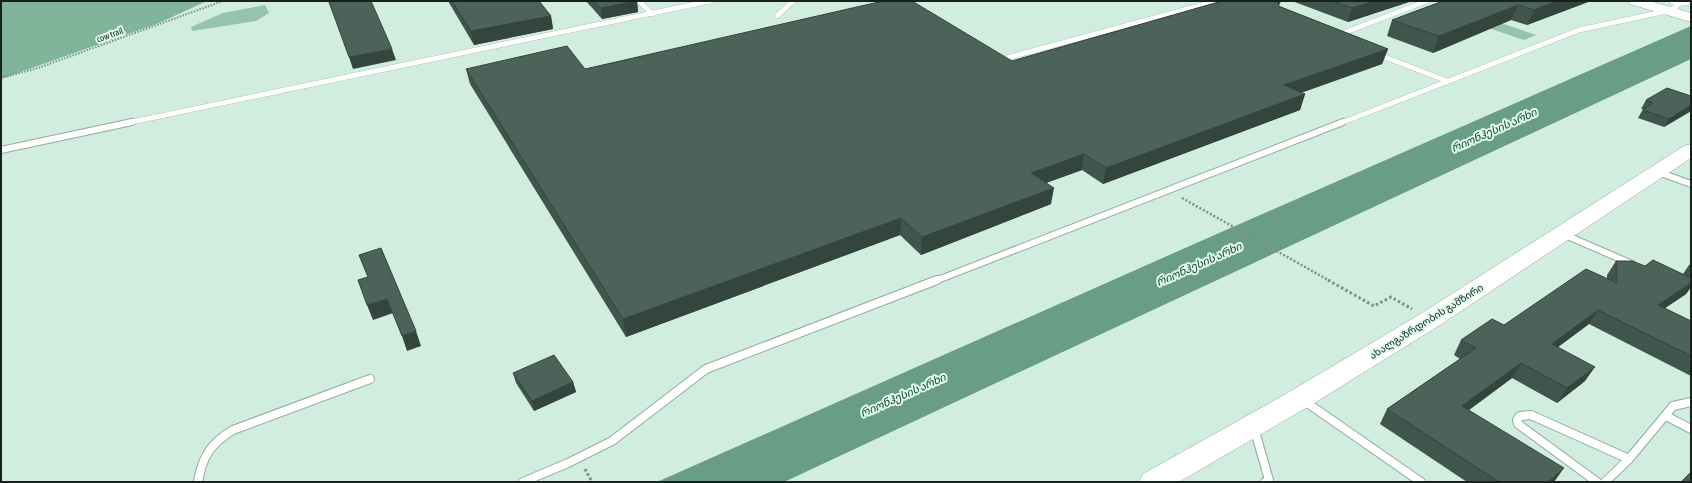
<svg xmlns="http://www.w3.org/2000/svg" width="1692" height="483" font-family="'Asap Condensed','Noto Sans Georgian',sans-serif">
  <rect width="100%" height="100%" fill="#d0eddf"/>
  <g fill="#95c4ae">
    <path d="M265 5 269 13 256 21 192 31 191 27 223 13Z"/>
    <path d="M1489 19 1536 35 1524 40 1476 24Z"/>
  </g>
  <path fill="#80b49b" d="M1 1H207L159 23 1 79Z"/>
  <path fill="#6a9d86" d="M1691 26V59L784 482H657L1210 237Z"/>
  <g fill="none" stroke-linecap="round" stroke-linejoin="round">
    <defs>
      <g id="service-far2">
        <path d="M639 1 652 14"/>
        <path d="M1677 4 1691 2"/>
        <path d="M777 16 793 1"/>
        <path d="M1338 35 1427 1"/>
        <path d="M1377 54 1447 81"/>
        <path d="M999 60 1217 1"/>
        <path d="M127 123 710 1"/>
        <path d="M1341 123 1579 30 1667 11 1676 7 1677 4 1672 1"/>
      </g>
      <g id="service-far1">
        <path d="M1 150 132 122"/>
        <path d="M1658 172 1691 184"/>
        <path d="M1563 234 1632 264"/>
        <path d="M935 281 1343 122"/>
      </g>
      <g id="service">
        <path d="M1303 400 1421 482"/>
        <path d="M1666 416 1691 429"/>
        <path d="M1254 428 1269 480 1265 482"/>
        <path d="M198 482C202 457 211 443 233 430L370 379"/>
        <path d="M523 482 568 463 612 441 706 369 937 280"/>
        <path d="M1597 482 1518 424 1517 420 1520 416 1531 415 1629 459"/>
        <path d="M1605 482 1629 459 1673 406 1691 402"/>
      </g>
      <g id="primary">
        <path d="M1628 1H1650L1691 13V22L1630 4Z"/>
        <path d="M1691 144V158L1440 325 1311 405 1179 482H1139L1143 474 1291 391 1422 313 1684 146Z"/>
      </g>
    </defs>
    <use href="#service-far2" stroke="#90ab9e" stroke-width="5.5"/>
    <use href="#service-far1" stroke="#90ab9e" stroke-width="8"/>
    <use href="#service" stroke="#90ab9e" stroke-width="10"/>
    <use href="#primary" stroke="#90ab9e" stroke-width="1"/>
    <path stroke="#7d9187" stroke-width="2" stroke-dasharray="1.5 1.5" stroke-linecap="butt" d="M1 78 38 68 223 1"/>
    <path stroke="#7d9187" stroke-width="2.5" stroke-dasharray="2 2" stroke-linecap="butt" d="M1182 198 1330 281"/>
    <g stroke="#7d9187" stroke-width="3" stroke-dasharray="2.5 2.5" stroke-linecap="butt">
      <path d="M1328 280 1374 306 1391 297 1412 309"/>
      <path d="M585 469 592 482"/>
    </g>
    <use href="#service-far2" stroke="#fff" stroke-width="5"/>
    <use href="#service-far1" stroke="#fff" stroke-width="6"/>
    <use href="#service" stroke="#fff" stroke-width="8"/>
    <use href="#primary" fill="#fff" fill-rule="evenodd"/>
  </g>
  <g fill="#40554c">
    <path d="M448 1H539L551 16 553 29 474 45Z"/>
    <path d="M586 1H637L638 12 602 19Z"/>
    <path d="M1222 1H1281L1279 6 1388 49 1382 64 1301 93 1305 94 1300 110 1103 184 1082 170 1046 183 1051 204 921 255 900 235 626 337 470 84 466 69H585L1012 61Z"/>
    <path d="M1292 1H1409V2L1348 22Z"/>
    <path d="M1443 1 1588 2 1527 25 1511 20 1433 53 1387 36 1392 20Z"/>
    <path d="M1691 96V111L1664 127 1638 118 1643 109H1641L1646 100Z"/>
    <path d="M1616 261 1683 274 1689 265 1691 263V287L1686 294 1665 308 1691 321V376L1589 324 1558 347 1585 381 1557 403 1512 378 1469 410 1554 482H1467L1380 424 1387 409 1460 359 1454 355 1461 340 1504 325 1607 279V275Z"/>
    <path d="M513 373 573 382 576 392 534 411 516 383Z"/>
  </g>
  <g fill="#34453e">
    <path d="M637 1 638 12 602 19 601 8Z"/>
    <path d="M1375 1H1409V2L1348 22 1352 8Z"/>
    <path d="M1557 1H1588V2L1527 25 1534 10Z"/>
    <path d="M1518 5 1511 20 1433 53 1439 36Z"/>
    <path d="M551 16 553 29 474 45 471 31Z"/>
    <path d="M392 49 396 60 353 69 349 57Z"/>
    <path d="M1388 49 1382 64 1280 100 1284 85Z"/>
    <path d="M1305 94 1300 110 1103 184 1106 168Z"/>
    <path d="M1691 105V111L1664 127 1669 119Z"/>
    <path d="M1084 154 1082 170 1029 189 1031 173Z"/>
    <path d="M1054 188 1051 204 921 255 922 237Z"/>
    <path d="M901 218 900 235 626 337 623 319Z"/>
    <path d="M1691 283V287L1686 294 1649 319 1658 305Z"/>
    <path d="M387 299 393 313 373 320 367 305Z"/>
    <path d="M1598 310 1589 324 1543 358 1552 344Z"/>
    <path d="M416 331 421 346 407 351 402 336Z"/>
    <path d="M1521 363 1512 378 1454 421 1462 406Z"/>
    <path d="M1595 367 1585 381 1557 403 1567 388Z"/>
    <path d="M573 382 576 392 534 411 532 401Z"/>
    <path d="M1564 468 1554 482H1548Z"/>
  </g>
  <g fill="#4b6358" stroke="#34453e">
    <path d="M334 1H371L392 49 349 57 329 2Z"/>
    <path d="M452 1H539L551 16 471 31Z"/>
    <path d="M594 1H636L601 8Z"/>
    <path d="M883 1H912L1012 61 1222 1H1273L1279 3 1278 6 1388 49 1284 85 1305 94 1106 168 1084 154 1031 173 1054 188 922 237 901 218 623 319 466 69 567 46 585 69Z"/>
    <path d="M1332 1H1375L1352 8Z"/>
    <path d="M1443 1H1557L1534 10 1518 5 1439 36 1392 20Z"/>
    <path d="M1667 88 1691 96V105L1669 119 1643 110 1653 103 1646 100Z"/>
    <path d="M381 248 416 331 402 336 387 299 367 305 358 280 368 277 359 255Z"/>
    <path d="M1653 260 1691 278V283L1658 305 1691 321V356L1598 310 1552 344 1595 367 1567 388 1521 363 1462 406 1564 468 1548 482H1499L1387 409 1476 348 1461 340 1492 319 1504 325 1586 269 1617 283 1616 261H1632L1645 266Z"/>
    <path d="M554 355 573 382 532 401 513 373Z"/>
    <path d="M1691 472V482H1681Z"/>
  </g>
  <g text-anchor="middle" stroke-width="4" stroke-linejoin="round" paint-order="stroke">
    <g font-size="9" fill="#17211c" stroke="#ddfaec">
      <text transform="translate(110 35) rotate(-20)" y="3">cow trail</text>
    </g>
    <g font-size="10" fill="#17211c" stroke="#ddfaec">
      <text transform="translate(1426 321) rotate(-32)" y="4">ახალგაზრდობის გამზირი</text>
    </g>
    <g font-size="11" font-style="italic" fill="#0e3b2a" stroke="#ddfaec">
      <text transform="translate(1494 130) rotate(-24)" y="4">რიონჰესის არხი</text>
      <text transform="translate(1199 264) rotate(-24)" y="4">რიონჰესის არხი</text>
      <text transform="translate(903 395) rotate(-24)" y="4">რიონჰესის არხი</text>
    </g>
  </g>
  <rect width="1692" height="483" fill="none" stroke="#17211c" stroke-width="4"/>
</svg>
